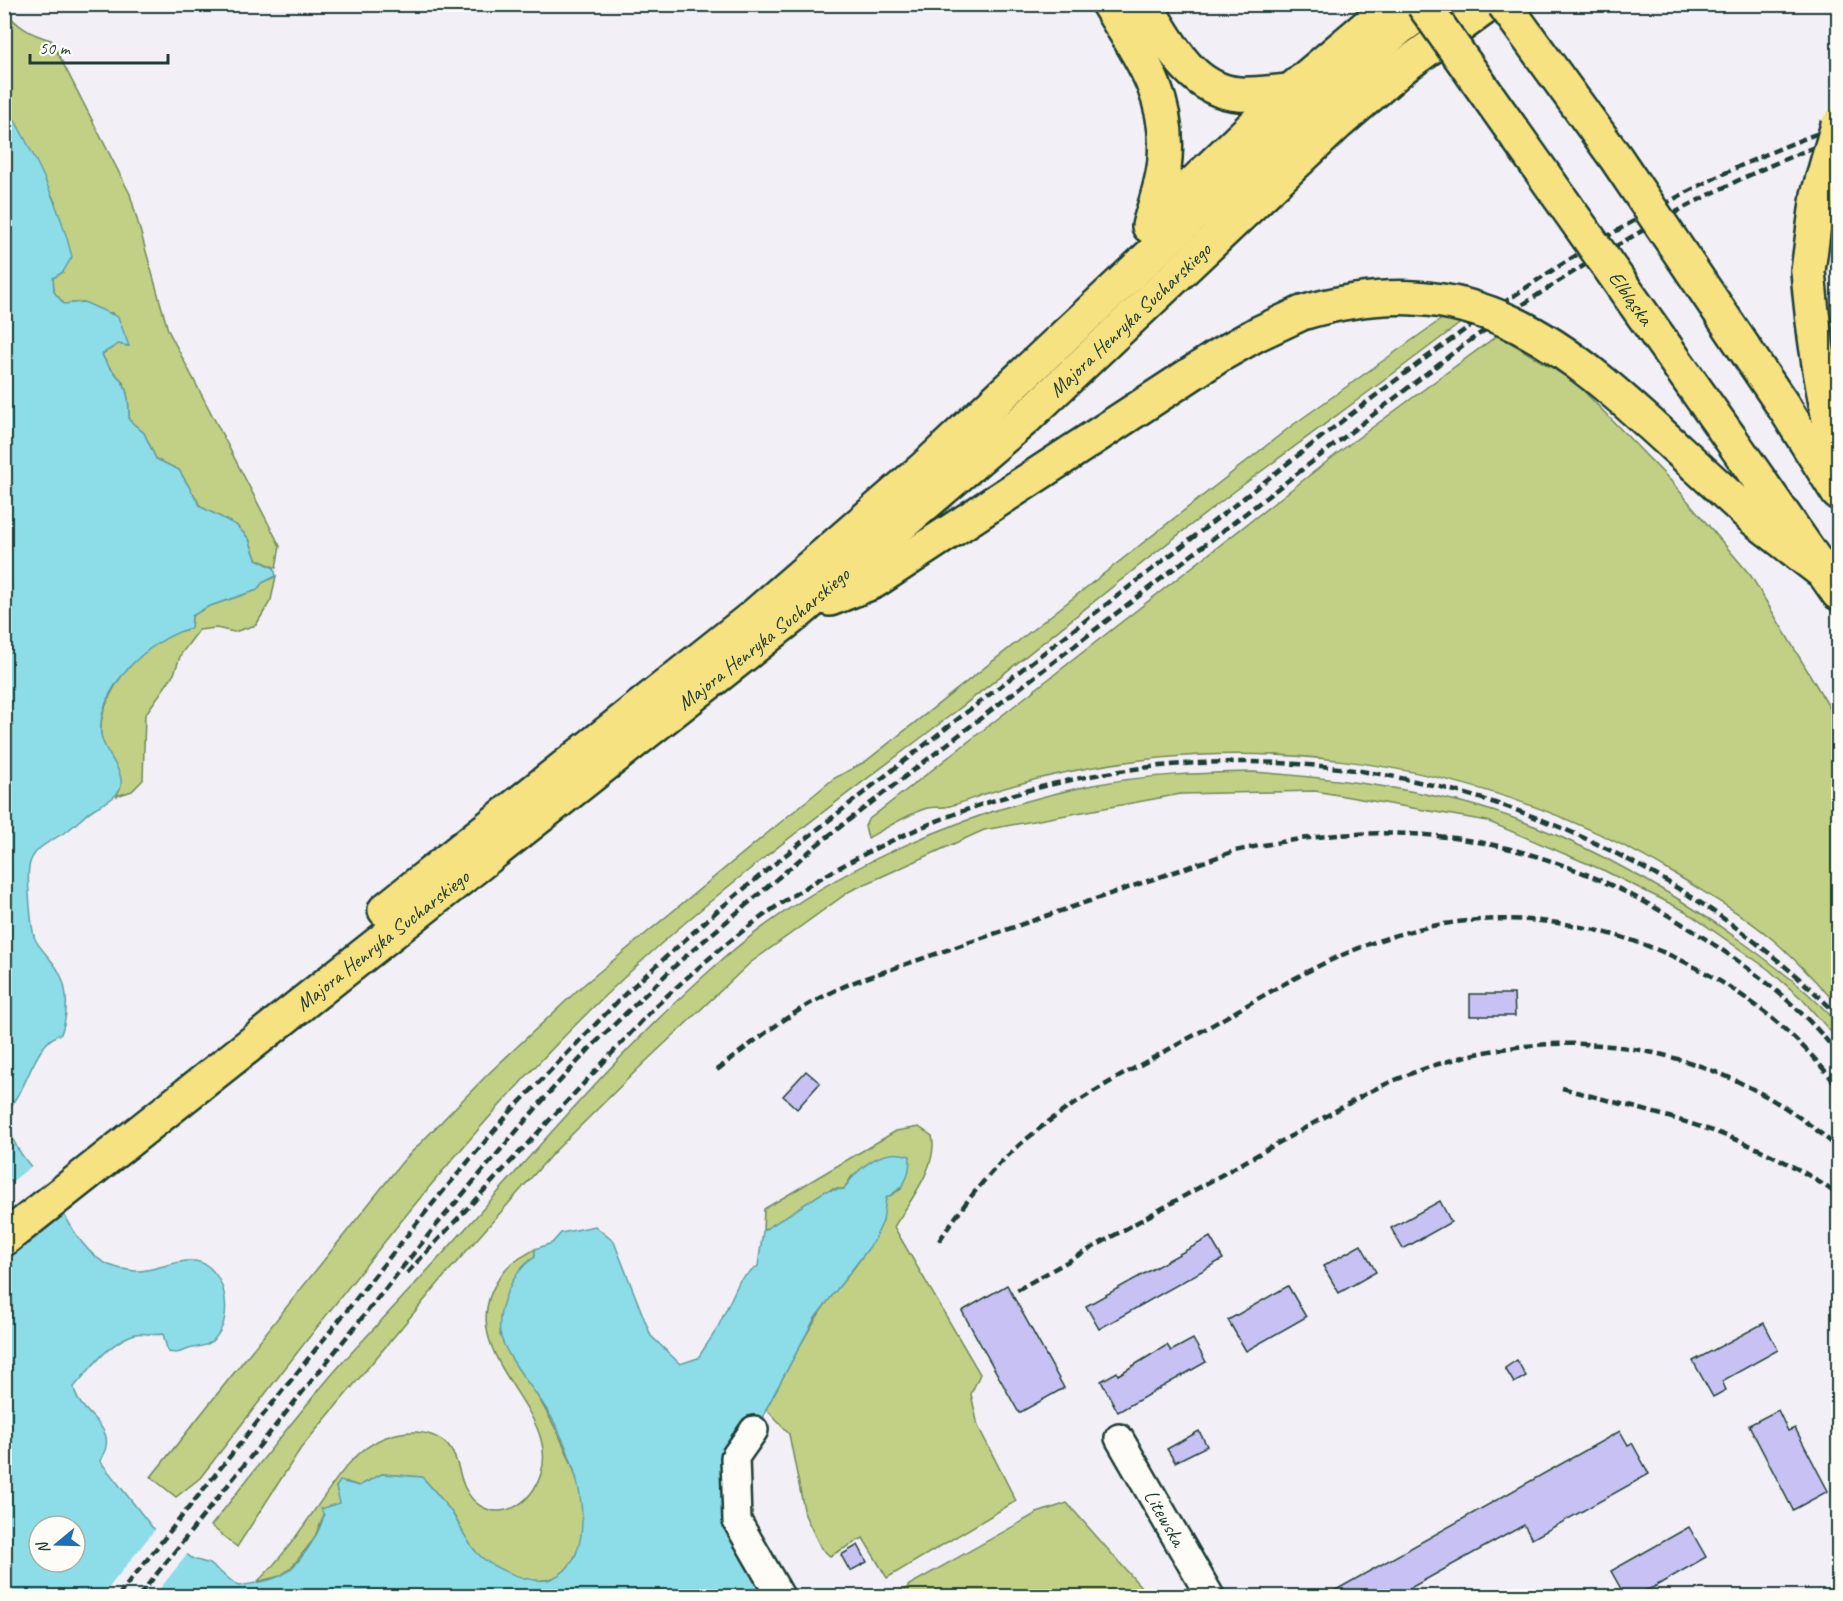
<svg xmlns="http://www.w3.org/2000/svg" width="1843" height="1601" font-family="Caveat,sans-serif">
  <rect width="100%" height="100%" fill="#f2f0f6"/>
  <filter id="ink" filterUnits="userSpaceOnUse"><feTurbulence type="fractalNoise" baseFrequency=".0167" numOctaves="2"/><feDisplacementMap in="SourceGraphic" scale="12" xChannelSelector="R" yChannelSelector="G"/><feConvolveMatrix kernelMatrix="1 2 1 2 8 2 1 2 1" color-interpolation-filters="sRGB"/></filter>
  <g filter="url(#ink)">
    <g fill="#c2d085" stroke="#70865c" stroke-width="1.5">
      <path d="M4 10C18 27 30 34 51 40L130 194 168 330 280 546 276 568 256 559 249 539 236 525 201 507 179 470 156 459 144 433 129 420C129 408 129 392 122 381 114 371 106 367 102 354L118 344 128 346 112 313 101 312 84 302 64 304 54 292 53 278 63 272 55 202 5 101Z"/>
      <path d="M1446 316 1462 322C1391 376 1319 428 1247 482 1148 556 1053 636 955 712 845 796 732 877 631 971 468 1122 336 1304 200 1478L176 1497 151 1477 403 1161 488 1074 581 987 833 779 866 761 1290 427Z"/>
      <path d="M1498 335 1575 382 1671 481 1751 576 1838 722V1005C1819 985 1800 964 1779 945 1749 918 1712 897 1678 876 1471 751 1216 720 985 794 972 798 958 805 945 807 938 808 931 806 924 809 905 816 886 828 868 838L865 826 868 820 1347 446Z"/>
      <path d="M276 576 271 600 256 625 234 632 216 628 199 630 181 654 174 674 145 715 143 780 132 791 117 796C128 772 104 757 101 735 98 706 122 672 141 653 153 640 175 632 191 628L192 616 207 607 257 590 262 583Z"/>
      <path d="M1254 772C1324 777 1393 785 1461 802 1557 826 1666 886 1745 944 1778 968 1812 994 1838 1024V1040L1802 999 1768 969 1685 911 1605 871 1487 821 1315 791 1181 794 984 830 850 891 750 963 644 1063 554 1152 447 1273 301 1448 237 1547 211 1526C254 1471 296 1415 342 1363 389 1312 437 1261 483 1209 557 1126 631 1040 715 966 819 873 957 813 1093 785 1146 775 1200 773 1254 772Z"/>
      <path d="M919 1127 932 1136C939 1165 909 1202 894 1227L980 1374 971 1394 978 1426 1016 1501 887 1578 863 1538 830 1556 821 1548 805 1515 789 1434 766 1409C782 1380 797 1349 815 1320 842 1275 879 1253 886 1198L901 1189 852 1176 844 1189H832L763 1231 764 1209 896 1131Z"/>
      <path d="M535 1249V1257L500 1335C531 1389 609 1491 575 1556 569 1568 560 1578 545 1580 525 1583 492 1569 478 1555 468 1545 461 1528 454 1516 445 1502 433 1489 422 1477L382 1474 359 1486 347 1482 336 1487 341 1503 324 1515 314 1539 292 1567 280 1576 257 1582C279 1561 296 1537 314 1511 340 1474 364 1431 416 1432 429 1433 444 1438 451 1450 459 1461 459 1476 465 1488 481 1520 516 1517 534 1489 581 1413 436 1356 505 1270 512 1261 526 1255 535 1249Z"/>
      <path d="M1067 1503 1149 1596H900L909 1585 1037 1513Z"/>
    </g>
    <path fill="#8ddde9" stroke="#619da1" stroke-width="1.5" fill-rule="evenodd" d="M4 101C32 150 59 202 72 257L63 272 53 278 54 292 64 304 84 302 118 317 129 346 118 344 102 354C106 367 115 371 122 382 129 392 129 408 129 420L144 433 156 459 179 470 201 507 236 525 249 539 256 559 274 568 276 576 262 583 257 590 207 607 192 616 191 628C150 639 96 687 101 735 103 752 127 772 120 789 115 799 104 803 95 808 85 814 77 824 67 831 52 841 32 847 29 867 27 877 31 930 35 939 41 951 53 960 59 972 69 990 68 1015 61 1034 41 1039 31 1071 22 1088 16 1098 8 1108 9 1121 10 1150 35 1168 50 1191 66 1214 80 1253 109 1265 116 1268 127 1270 135 1271 158 1273 191 1249 210 1268 229 1286 232 1324 211 1342 205 1347 196 1347 189 1349 180 1352 178 1354 168 1352L163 1334C154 1336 143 1332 135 1334 109 1342 91 1368 74 1387 78 1418 123 1424 100 1461L152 1527 193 1559 210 1564 238 1586C251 1584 267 1582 280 1576 299 1567 319 1535 324 1515L321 1509 340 1503 336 1487 340 1481 359 1486 382 1474 422 1477C433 1489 445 1502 454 1516 461 1528 468 1544 478 1554 491 1568 535 1587 553 1578 572 1570 578 1553 581 1535 587 1491 565 1434 539 1398 528 1383 502 1350 500 1332 497 1307 513 1270 535 1257V1249L552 1243 561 1233 595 1226 614 1242 651 1336 680 1364 698 1358 717 1329 740 1280 758 1266 763 1231 825 1191 844 1189C858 1167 883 1146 910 1156 910 1178 905 1187 886 1198L883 1221 874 1241 815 1318 766 1409 760 1431 754 1426 733 1521 776 1596H5ZM39 1526H75V1562H39Z"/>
    <g fill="#f2f0f6">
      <path d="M33 1165 52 1188 66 1212 5 1260V1187Z"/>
      <path d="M157 1527 189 1552 154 1596H102Z"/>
    </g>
    <g fill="#c8c1f3" stroke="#1f3d34" stroke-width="1.5">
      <path d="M1470 994H1514L1515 1016H1470Z"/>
      <path d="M806 1071 820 1083 797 1109 783 1096Z"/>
      <path d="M1440 1201 1451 1222 1403 1249 1391 1228Z"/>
      <path d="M1210 1237 1223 1259 1099 1329 1086 1306Z"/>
      <path d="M1361 1245 1376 1272 1339 1293 1323 1266Z"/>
      <path d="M1007 1285 1064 1388 1019 1413 962 1311Z"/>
      <path d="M1288 1286 1306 1317 1246 1351 1228 1320Z"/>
      <path d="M1764 1323 1778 1350 1722 1381 1726 1390 1713 1397 1693 1361Z"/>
      <path d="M1193 1339 1206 1362 1118 1412 1101 1381 1117 1372 1118 1375 1167 1345 1171 1351Z"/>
      <path d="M1517 1360 1526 1376 1514 1383 1505 1368Z"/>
      <path d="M1778 1410 1788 1431 1795 1428 1828 1491 1793 1510 1749 1425Z"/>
      <path d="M1199 1431 1207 1446 1175 1462 1167 1449Z"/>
      <path d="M1620 1431 1628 1445 1632 1443 1649 1474 1532 1539 1524 1525 1396 1596H1325Z"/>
      <path d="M1689 1527 1706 1557 1654 1587 1633 1596H1625L1611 1571Z"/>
      <path d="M858 1545 867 1562 850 1571 841 1555Z"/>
    </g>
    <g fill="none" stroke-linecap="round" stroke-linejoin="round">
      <defs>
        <g id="minor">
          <path d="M754 1430 735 1457 737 1521 780 1596"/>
          <path id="s1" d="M1119 1438 1210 1596"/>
        </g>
        <g id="major">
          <path d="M1784 407 1838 493"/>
          <path d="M1730 438 1838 593"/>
        </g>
        <g id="highway">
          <path d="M1108 4C1139 55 1170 95 1165 158 1164 180 1155 204 1149 226"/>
          <path d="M1145 4C1167 40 1191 91 1239 94 1255 95 1273 92 1290 91"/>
          <path d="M1151 224 1290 91 1393 4"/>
          <path d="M1808 271C1813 336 1823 397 1838 459"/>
          <path d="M1696 466 1754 519 1825 574"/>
          <path d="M830 599 873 582 1220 355 1257 334 1302 313"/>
          <path d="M385 910 754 616 923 469 1319 97 1398 29 1432 4"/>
          <path id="s2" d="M4 1239 801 610 1026 418 1338 123 1403 67 1490 4"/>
        </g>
      </defs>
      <use href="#minor" stroke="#1f3d34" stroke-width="32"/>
      <use href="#major" stroke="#1f3d34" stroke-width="38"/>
      <use href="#highway" stroke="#1f3d34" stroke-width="38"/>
      <use href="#minor" stroke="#fdfcf7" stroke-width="27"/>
      <use href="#major" stroke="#f7e281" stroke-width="33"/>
      <use href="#highway" stroke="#f7e281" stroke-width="33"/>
      <g stroke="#1f3d34" stroke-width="4.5" stroke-dasharray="9 4.5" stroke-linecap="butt">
        <path d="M717 1070C762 1035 803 1002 857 981L1235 851C1415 810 1561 840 1713 944 1760 975 1804 1010 1838 1054"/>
        <path d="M1562 1088C1663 1116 1751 1132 1838 1195"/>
        <path d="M939 1241C965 1202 993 1166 1029 1137 1078 1096 1136 1068 1191 1037 1256 1001 1319 959 1390 937 1553 884 1737 954 1838 1087"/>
        <path d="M407 1273 655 1007C705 960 757 916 816 881 1154 679 1562 741 1838 1015"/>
        <path d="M1017 1290 1369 1092C1527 1014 1704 1029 1838 1148"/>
        <path d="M118 1596 429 1208 510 1112 626 993 717 911C873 782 1035 660 1195 536 1395 380 1596 212 1838 126"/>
        <path d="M139 1596 434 1228 549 1093 592 1046 680 961 818 844 1462 346C1580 264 1703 188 1838 138"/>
      </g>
      <defs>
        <g id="major-bridge">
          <path id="s3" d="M1423 4 1730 438"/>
          <path d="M1504 4 1616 158 1784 407"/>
        </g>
        <g id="highway-bridge">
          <path d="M1808 271 1818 195 1838 125"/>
          <path d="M1302 313C1483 260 1572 352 1696 466"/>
        </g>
      </defs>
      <use href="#major-bridge" stroke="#1f3d34" stroke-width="38" stroke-linecap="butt"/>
      <use href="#highway-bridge" stroke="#1f3d34" stroke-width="38" stroke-linecap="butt"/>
      <use href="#major-bridge" stroke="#f7e281" stroke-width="33"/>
      <use href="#highway-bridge" stroke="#f7e281" stroke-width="33"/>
    </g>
  </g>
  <g text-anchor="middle" stroke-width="4.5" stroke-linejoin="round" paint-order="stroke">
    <g font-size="21" fill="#1f3d34" stroke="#fdfcf7">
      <text dy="7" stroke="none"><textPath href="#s3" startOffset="360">Elbląska</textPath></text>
      <text dy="7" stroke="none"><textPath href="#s2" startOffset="1454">Majora Henryka Sucharskiego</textPath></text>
      <text dy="7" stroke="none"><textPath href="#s2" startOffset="968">Majora Henryka Sucharskiego</textPath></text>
      <text dy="7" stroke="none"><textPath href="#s2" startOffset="482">Majora Henryka Sucharskiego</textPath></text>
      <text dy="7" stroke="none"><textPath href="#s1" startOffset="92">Litewska</textPath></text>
    </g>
  </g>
  <rect width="1843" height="1601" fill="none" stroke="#fdfcf7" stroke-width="24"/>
  <rect x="12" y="12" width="1819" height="1577" fill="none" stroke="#1f3d34" stroke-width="2" filter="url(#ink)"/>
  <g transform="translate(57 1544) rotate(251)"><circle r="28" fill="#fdfcf7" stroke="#a4b0a9" stroke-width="1.5"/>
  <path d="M0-4.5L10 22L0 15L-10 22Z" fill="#1f6fb2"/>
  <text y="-9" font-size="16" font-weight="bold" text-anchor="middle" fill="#1f3d34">N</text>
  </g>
  <path d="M30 54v9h138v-9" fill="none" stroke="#1f3d34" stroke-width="3"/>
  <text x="39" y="54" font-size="18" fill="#1f3d34" stroke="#fdfcf7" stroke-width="4.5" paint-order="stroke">50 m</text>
</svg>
